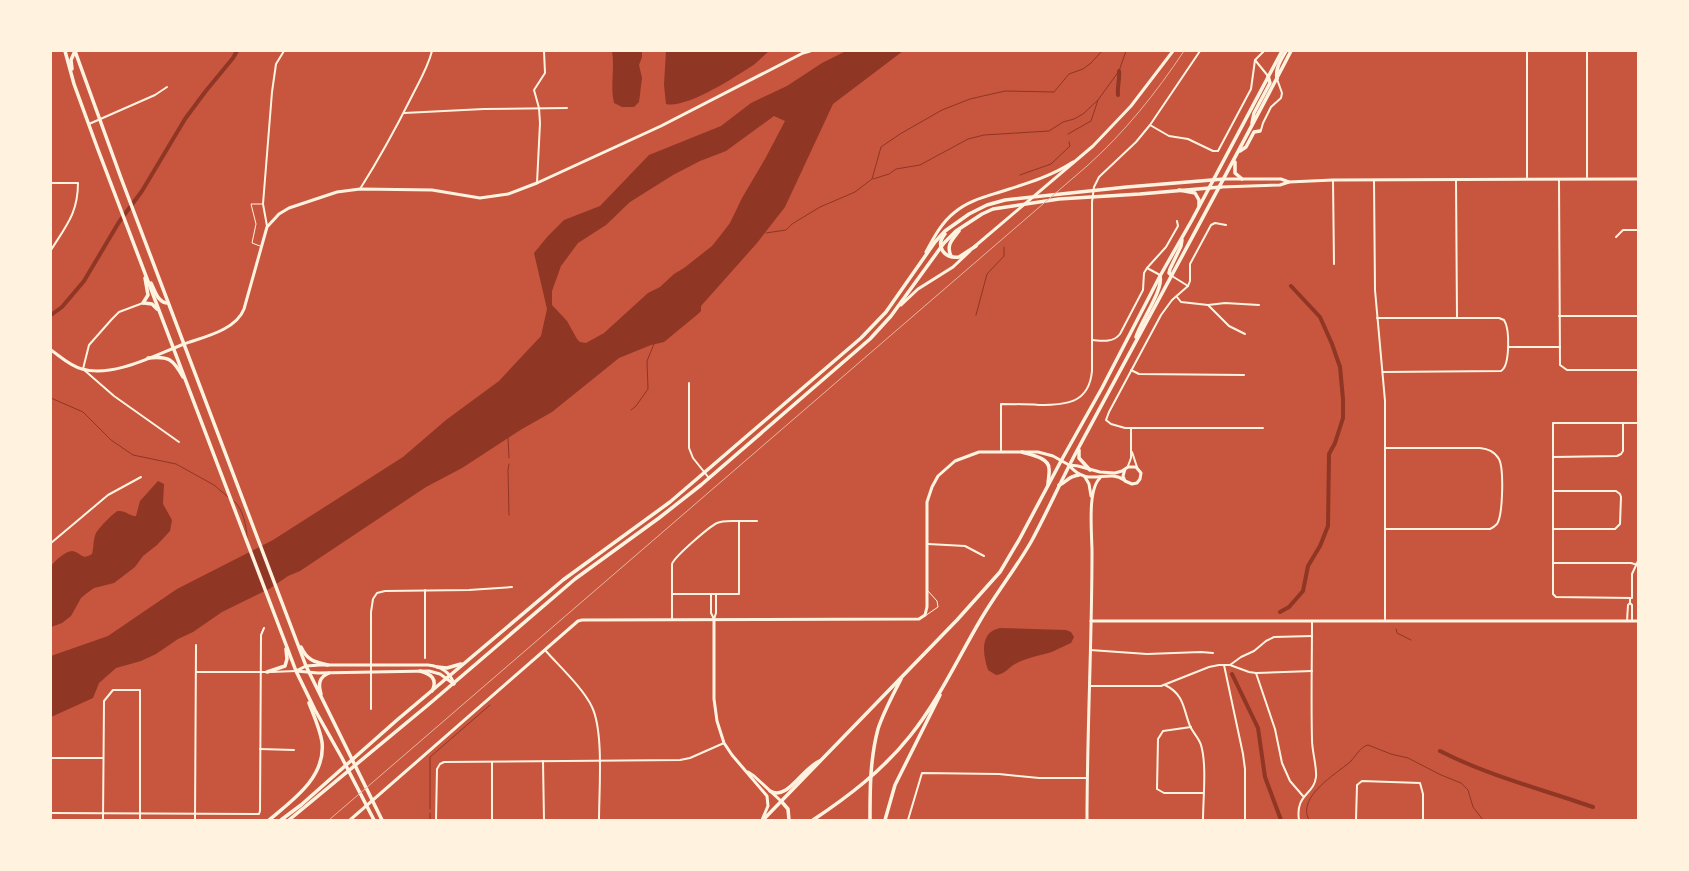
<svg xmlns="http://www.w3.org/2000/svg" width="1689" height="871" font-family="'Archivo Narrow',sans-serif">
  <rect width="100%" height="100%" fill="#c8553d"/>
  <g fill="#8f3625" fill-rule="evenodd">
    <path d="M612 51H642V57L639 65 642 78 639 102 634 107H622L614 103C610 86 615 68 612 51Z"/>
    <path d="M666 51H769C763 56 758 62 752 66 735 77 686 109 666 104L664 85Z"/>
    <path d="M846 51H903L833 104 785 207 757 243 701 306V311L698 314 664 342 651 345 619 358 552 412 522 429 462 468 426 487 300 571 288 576 269 589 222 612 193 632 178 639 156 654 141 661 116 668 99 683 93 698 51 717V656L108 636 177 589 273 540 403 457 446 420 499 381 541 336 547 309 534 253 548 236 564 220 600 206 649 155 721 126 751 103 787 86 822 63ZM774 116 785 121 765 159 742 198 730 223 720 236 712 246 684 268 674 274 660 287 648 293 604 333 586 343 580 342 577 339 567 321 552 305V291L561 266 578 243 606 225 630 202 673 175 700 161 726 151Z"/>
    <path d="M158 481 164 484 163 504 172 520 170 531 157 545 143 556 135 567 114 583 94 588 87 593 81 598 71 616 62 623 51 627V566C55 561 65 551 72 551 81 552 81 561 92 554 94 548 93 539 96 533 99 528 114 512 118 511 125 510 129 516 136 516L140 501Z"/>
    <path d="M1000 628 1066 630 1071 632 1074 637 1071 643C1066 645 1060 648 1054 651 1041 656 1027 657 1015 664 1008 668 1005 674 996 675L988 670C983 655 979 632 1000 628Z"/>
  </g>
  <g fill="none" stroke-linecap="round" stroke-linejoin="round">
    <g stroke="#8f3625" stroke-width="1">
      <path d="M1068 134 1091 121 1098 100 1119 71 1126 51"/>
      <path d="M1020 175 1051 164 1070 146 1069 142"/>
      <path d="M873 179 889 174 896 169 920 165 968 139 984 135 1049 131 1063 122 1074 119 1083 114 1098 100"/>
      <path d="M766 233 786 230 792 224 820 207 855 192 872 179 881 147 900 134 942 110 970 99 1005 91 1054 92 1069 74 1083 69 1091 63 1102 51"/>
      <path d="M976 315 987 274 1004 256V247"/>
      <path d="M51 398 83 412 111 440 133 455 176 464 214 485 228 497"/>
      <path d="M631 410 636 406 648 389 647 361 654 344"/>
      <path d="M508 437 509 458"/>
      <path d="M234 501C243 509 247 527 247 538"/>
      <path d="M509 515 508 470 509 464"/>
      <path d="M1396 629 1397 633 1411 640"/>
      <path d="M430 809V757L490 705"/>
      <path d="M430 813V820"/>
      <path d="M1309 820C1296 797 1336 774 1350 762 1356 756 1360 747 1368 745L1391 754 1408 758 1441 775 1461 783 1468 790 1473 807 1483 820"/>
    </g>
    <g stroke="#8f3625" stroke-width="4">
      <path d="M1118 95C1117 87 1120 79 1119 71"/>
      <path d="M51 315 62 307 84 281 119 222 142 191 185 119 205 92 233 58 237 51"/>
      <path d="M1280 612 1289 607 1303 591 1308 566 1320 546 1328 526 1329 454 1335 443 1343 418V399L1340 367 1332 344 1320 317 1291 286"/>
      <path d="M1232 674 1258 728 1265 777 1281 820"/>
      <path d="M1440 751C1489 776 1541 789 1593 807"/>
    </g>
    <g stroke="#fff3e0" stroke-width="1">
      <path d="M260 246 252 243 256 224 251 204H262"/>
      <path d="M925 616 938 607 937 601 928 591"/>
    </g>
    <g stroke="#fff3e0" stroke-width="2">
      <path d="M1527 51V179"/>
      <path d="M1587 51V179"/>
      <path d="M1255 60 1268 76"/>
      <path d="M404 113 484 109 567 108"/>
      <path d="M89 124 155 95 167 87"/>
      <path d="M1150 125 1169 136 1188 139 1213 151H1218L1251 89 1255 60 1264 51"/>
      <path d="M1261 130 1263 123 1271 107 1281 98 1282 93 1277 79"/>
      <path d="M1559 179 1560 365 1567 370H1638"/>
      <path d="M1333 180 1334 264"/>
      <path d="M1374 180 1375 290 1385 401V621"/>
      <path d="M1456 180 1457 318"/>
      <path d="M51 183H78C78 213 66 226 51 250"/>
      <path d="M537 183 540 123 539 108 534 90 545 73 544 51"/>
      <path d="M360 189C379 159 396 128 412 96 419 82 428 67 432 51"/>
      <path d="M1226 225 1215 223 1211 225 1190 264V281L1188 286 1172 300 1161 315 1109 412 1106 420 1111 424 1125 428H1263"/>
      <path d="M267 226 263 204 272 92 276 64 284 51"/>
      <path d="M1616 237 1623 230H1638"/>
      <path d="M1147 268 1160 275"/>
      <path d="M1172 276 1188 286"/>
      <path d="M1177 297 1181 302 1208 305 1229 326 1245 334"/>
      <path d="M143 303 119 312 112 319 89 345 83 369 114 396 179 442"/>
      <path d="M1208 305 1225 303 1259 305"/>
      <path d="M1559 316H1638"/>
      <path d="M1377 318H1499L1504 320C1510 329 1510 366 1501 371L1383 372"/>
      <path d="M1092 340C1102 341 1113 343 1120 334L1143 290 1144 273 1147 268 1166 247 1178 226 1177 221"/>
      <path d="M1508 347H1560"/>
      <path d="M1131 370 1139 374 1244 375"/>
      <path d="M689 383V448L693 458 709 478"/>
      <path d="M1638 423H1553V594L1556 597 1632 598V574L1638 561"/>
      <path d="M1001 452V404C1014 404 1026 404 1039 405 1065 405 1089 404 1092 371V202L1094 187 1099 177 1136 142 1150 125 1200 51"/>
      <path d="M1132 452 1137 467"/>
      <path d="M1553 457 1617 456 1621 454 1623 451V423"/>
      <path d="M1638 463V492"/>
      <path d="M1128 466 1131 458V428"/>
      <path d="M739 521H757"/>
      <path d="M1385 529H1490C1493 528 1495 526 1497 524 1503 515 1504 468 1499 459 1494 451 1488 449 1480 448H1385"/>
      <path d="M1553 529H1615L1620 524 1621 497 1620 494 1616 491H1553"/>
      <path d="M51 543 108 495 141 477"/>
      <path d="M928 544 965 546 984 556"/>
      <path d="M1553 563H1631L1638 565"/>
      <path d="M425 590V658"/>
      <path d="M672 594H739V521C732 521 723 520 717 523 709 527 675 556 672 564V620"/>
      <path d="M711 594V613L714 619 716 613V594"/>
      <path d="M1630 603 1632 605V621"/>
      <path d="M1627 621 1628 605 1630 603V598"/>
      <path d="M545 650C559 666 583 688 592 707 604 732 599 791 599 820"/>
      <path d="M1090 650 1147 654 1201 652 1213 653"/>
      <path d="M1224 665 1243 754 1245 769V820"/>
      <path d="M1230 665 1241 657 1254 651 1266 641 1274 637 1312 636"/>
      <path d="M196 672H267"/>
      <path d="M271 672 296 671"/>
      <path d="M1256 673 1275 729 1282 763 1290 781 1303 796"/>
      <path d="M1165 685C1185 695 1183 709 1190 726 1193 733 1199 738 1201 745 1207 765 1203 799 1203 820"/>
      <path d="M1089 686H1161L1209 667 1219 665H1230L1249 672 1256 673 1312 671"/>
      <path d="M371 709V612L373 599 377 593 385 591 469 590 512 587"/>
      <path d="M1191 727 1163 731 1158 739 1157 789 1164 793H1203"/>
      <path d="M260 749 294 750"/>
      <path d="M51 758H103"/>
      <path d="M543 761 544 820"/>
      <path d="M492 762V820"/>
      <path d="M51 813 259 814 260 811 261 635 264 628"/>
      <path d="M103 820 104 701 113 690H140V820"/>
      <path d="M195 820 196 645"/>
      <path d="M436 820 437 769 440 764 444 762 680 760 690 758 724 743"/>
      <path d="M908 820 922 773 999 774 1039 778H1087"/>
      <path d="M1299 820C1295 794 1314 795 1316 777 1317 767 1312 751 1312 740 1311 701 1312 661 1312 621"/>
      <path d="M1356 820 1357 785 1362 781 1420 783 1423 794V820"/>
    </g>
    <g stroke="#fff3e0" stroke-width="3">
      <path d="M184 344C204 337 236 330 244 309L267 227 279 214 289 208 337 192 360 189 432 190 480 198 508 194 537 183 661 126 803 53 810 51"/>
      <path d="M1069 465C1088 489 1107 468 1124 480"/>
      <path d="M1085 477 1089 484 1091 496"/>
      <path d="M714 619V699L717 721 724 743 732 755 767 796 768 806 762 820"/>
      <path d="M1091 621H1638"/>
      <path d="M296 671 306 666 320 665H428C440 666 450 672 454 684"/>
      <path d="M296 671 318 673 429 671 440 674 454 684"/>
      <path d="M748 772 754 776 781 801"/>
      <path d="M350 820 578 621 582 620 919 619 925 615 927 607V502L932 487 938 476 955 461 979 452H1038L1053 456 1069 465 1078 466 1100 472 1115 473 1122 471 1128 467H1136L1141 473 1140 479 1137 483 1132 484 1125 481 1123 476 1125 469"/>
      <path d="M1087 820C1087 731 1092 641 1092 552 1092 534 1087 490 1100 478"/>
    </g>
    <g stroke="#fff3e0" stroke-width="3">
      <path d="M1224 179H1281L1289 182"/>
      <path d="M1221 187 1280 185 1289 182 1333 180 1638 179"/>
      <path d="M974 247 1093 146 1131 106 1173 51"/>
      <path d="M926 252C934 237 942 222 955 212 968 201 984 197 1000 192 1025 184 1050 177 1073 162"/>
      <path d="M901 305 918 289 953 267 970 251"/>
      <path d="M51 350C61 357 70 366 82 369 113 378 155 355 184 344"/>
    </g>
    <g stroke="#fff3e0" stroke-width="3.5">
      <path d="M65 51 74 84 97 147 296 671 315 710 342 758 374 820"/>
      <path d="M75 51 121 178 306 666 382 820"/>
      <path d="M72 69 71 60 75 51"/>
      <path d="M945 234C935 246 944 259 959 257L976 246"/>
      <path d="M951 256C946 245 952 240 959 231"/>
      <path d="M151 283C155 291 158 303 168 303"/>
      <path d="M143 303 148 295 145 278"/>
      <path d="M144 303 152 304 157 309"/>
      <path d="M148 358C169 356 173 359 183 377"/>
      <path d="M301 647C307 660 314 662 328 665"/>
      <path d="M437 667 447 668 461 664"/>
      <path d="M420 671C431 674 438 679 432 691"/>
      <path d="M267 672 285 666 287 659 286 649"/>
      <path d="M321 694C318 684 319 677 329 673"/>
      <path d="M269 820C293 800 326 777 322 742 320 729 314 716 309 703"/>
      <path d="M281 820 301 805 397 720 563 580 670 502 861 338 886 312 935 242 945 231 969 214 987 205 1005 200 1127 187 1224 179"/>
      <path d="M289 820 428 705 575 579 659 518 701 485 870 339 891 316 944 243 956 231 982 214 993 209 1059 199 1140 194 1221 187"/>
      <path d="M870 820C870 789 870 759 878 729 884 711 893 695 901 679"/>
      <path d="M885 820 895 785 940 695"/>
    </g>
    <g stroke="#fff3e0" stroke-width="3.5">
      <path d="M1277 79C1275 68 1281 60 1286 51"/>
      <path d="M1252 123 1254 113 1270 83 1268 76"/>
      <path d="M1240 151 1246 147 1254 132 1260 131"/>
      <path d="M1235 162V173L1242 179"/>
      <path d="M1179 190 1195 193 1199 200V206"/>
      <path d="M1171 275 1169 273 1170 269 1181 246 1182 240"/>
      <path d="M1136 337C1141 321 1164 289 1160 276"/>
      <path d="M1079 450V458L1090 470"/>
      <path d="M1022 452C1030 455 1048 457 1049 468 1050 474 1048 479 1048 485"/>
      <path d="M1059 485C1068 482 1066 477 1079 475"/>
      <path d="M770 791C787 802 803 767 820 761"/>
      <path d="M781 801 788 809 789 820"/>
      <path d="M763 820 957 620 1000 572 1019 540 1061 461 1102 388 1160 276 1192 220 1282 51"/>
      <path d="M813 820C849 796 883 770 910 736 939 700 958 658 981 619 997 592 1016 568 1031 542 1048 511 1062 478 1079 447 1150 315 1222 184 1291 51"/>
    </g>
    <path stroke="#e9b49f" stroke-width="1" d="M329 820 1087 166C1125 132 1156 93 1184 51"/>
  </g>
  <rect width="1689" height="871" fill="none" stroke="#fff3e0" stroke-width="104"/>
</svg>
